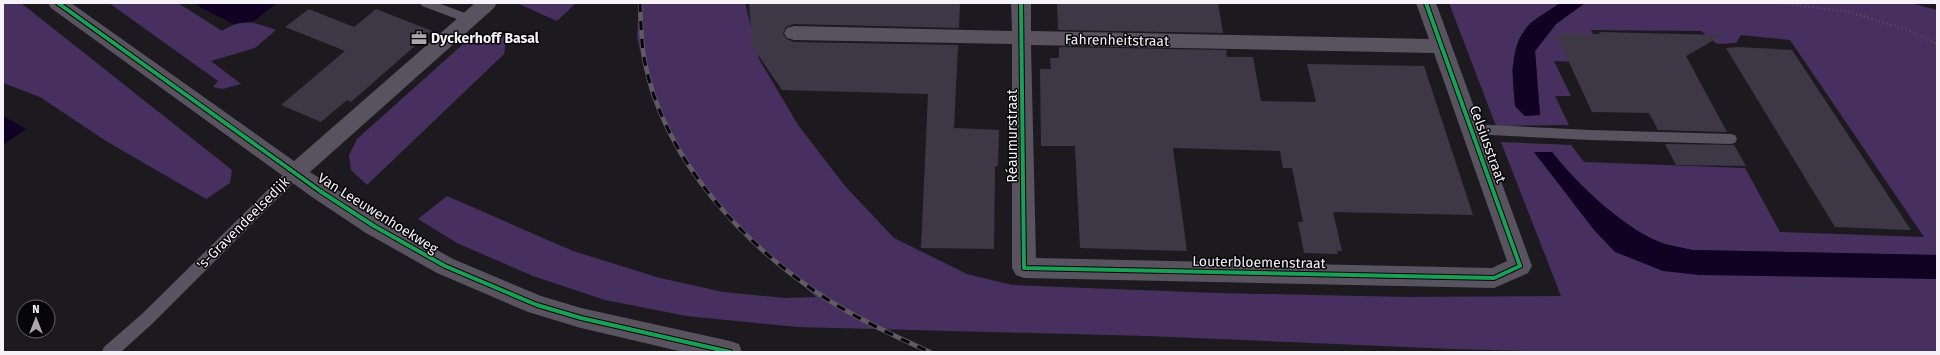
<svg xmlns="http://www.w3.org/2000/svg" width="1940" height="355" font-family="'Fira Sans',sans-serif">
  <rect width="100%" height="100%" fill="#1c1a1f"/>
  <g fill="#473060">
    <path d="M3 3H21L232 170 230 183 206 199 106 141 40 97 3 83Z"/>
    <path d="M109 3H178L222 31C243 18 254 22 276 30L255 48 211 61 241 84 222 89 213 87 218 81Z"/>
    <path d="M520 3H576L557 21 519 4Z"/>
    <path d="M639 3H745L759 59 798 125 845 186 894 238 967 274 1012 285 1217 293 1406 297 1561 296 1501 142 1571 145 1584 162 1745 168 1780 232 1924 237 1790 40 1741 35 1736 43 1717 44 1701 31 1591 30 1606 63 1554 61 1571 96H1555L1569 125 1496 126 1449 3H1560L1529 24 1512 69 1515 106 1525 116 1540 115 1535 51 1556 24 1585 3H1911L1937 10V255L1692 250C1683 248 1674 246 1665 244 1627 232 1576 183 1552 152H1534L1615 252 1888 277 1937 279V352H1563L1453 349 1148 336 798 327 686 316 605 300 533 276 457 243 418 219 447 196 573 251 660 278 723 292 785 298 816 297 742 231 679 155 651 96 637 37Z"/>
    <path d="M496 32 507 36 504 54 367 185 351 170 349 155 357 139 471 37Z"/>
  </g>
  <g fill="#110223">
    <path d="M196 3H277L254 21 233 24 201 8Z"/>
    <path d="M1560 3H1585L1556 24 1535 51 1540 115 1525 116 1515 106C1513 79 1508 45 1530 24 1538 16 1551 10 1560 3Z"/>
    <path d="M3 116 26 129 3 145Z"/>
    <path d="M1534 152H1552C1576 183 1627 232 1665 244 1674 246 1683 248 1692 250L1937 255V279L1699 275 1663 271 1615 252 1594 230Z"/>
  </g>
  <g fill="#3e3846">
    <path d="M749 3H960L959 28 794 24 786 27 783 34 787 39 794 42 958 45 954 128 999 130 998 166H995L994 249 921 248 928 94 782 90 752 46Z"/>
    <path d="M1057 3H1218L1223 33 1058 30Z"/>
    <path d="M309 9 354 27 376 9 432 31 351 102 347 100 321 122 281 105 345 51 285 27Z"/>
    <path d="M1599 32 1723 35 1686 56 1727 132 1658 130 1649 113 1592 112 1556 34H1600Z"/>
    <path d="M1059 47 1226 50 1227 57H1253L1261 101 1316 102 1307 64 1424 66 1473 215 1333 212 1342 251H1337L1338 254 1304 253 1298 222H1303L1292 168H1283L1280 151 1173 148 1187 251 1080 248 1075 146H1041L1040 69H1051L1050 58H1059Z"/>
    <path d="M1738 47 1792 50 1911 230 1835 227 1726 48Z"/>
    <path d="M1665 144 1734 145 1746 166 1676 165Z"/>
  </g>
  <g fill="none" stroke-linecap="round" stroke-linejoin="round">
    <path stroke="#57525b" stroke-width="2.5" stroke-dasharray="1 3" stroke-linecap="butt" d="M1781 3 1850 12 1911 31 1937 44"/>
    <g fill="#595360" fill-rule="evenodd">
      <path d="M420 3H438L473 16 475 19 473 22H465L422 6Z"/>
      <path d="M1470 124 1590 130 1730 134 1735 135 1737 139 1735 143 1730 144 1590 140 1470 134 1465 133 1463 129 1465 125Z"/>
      <path d="M294 168 299 169 301 173 299 177 153 323 121 352H102L104 347 143 313 289 169Z"/>
    </g>
    <g fill="#595360" fill-rule="evenodd">
      <path d="M48 3H71L294 161 475 3H497L494 8 310 172 382 219 453 259 541 296 581 308 730 341 739 344 742 352H683L581 328 528 312 437 273 366 233 312 197 51 8Z"/>
      <path d="M1011 3H1031V31L1429 39 1416 3H1436L1532 266 1528 273 1494 288 1024 278 1016 275 1012 268V44L794 40 787 38 784 33 787 28 794 26 1012 31ZM1031 45 1434 53 1507 261 1492 268 1036 258Z"/>
    </g>
    <defs>
      <path id="rail" d="M640 3C641 23 641 44 645 63 665 161 744 245 825 298 858 319 894 336 930 352"/>
    </defs>
    <use href="#rail" stroke="#5e5b63" stroke-width="4.5"/>
    <use href="#rail" stroke="#060508" stroke-width="3" stroke-dasharray="9" stroke-linecap="butt"/>
    <defs>
      <g id="cycleway">
        <path d="M58 3 320 191 374 226 445 266 537 305 581 318 730 352"/>
        <path d="M1021 3 1024 268 1494 278 1520 266 1426 3"/>
      </g>
    </defs>
    <use href="#cycleway" stroke="#060508" stroke-width="6"/>
    <use href="#cycleway" stroke="#1a9f57" stroke-width="4"/>
  </g>
  <defs>
    <symbol id="office-bare" viewBox="-9 -9 18 18"><path d="M-6-3h4V-5.5h4V-3h4V5H-6ZM-1-4.5V-3h2v-1.5ZM-6 0V1H6V0Z" fill="#a9a7ab" stroke="#060508" stroke-width="2.5" paint-order="stroke"/></symbol>
  </defs>
  <g fill-rule="evenodd">
    <use href="#office-bare" x="408" y="27" width="22" height="22"/>
  </g>
  <g text-anchor="middle" stroke-width="3" stroke-linejoin="round" paint-order="stroke">
    <g font-size="14" font-weight="bold" fill="#f5f3f7" stroke="#060508" text-anchor="start">
      <text x="431" y="43">Dyckerhoff Basal</text>
    </g>
    <g font-size="14" fill="#f5f3f7" stroke="#060508">
      <text transform="translate(1117 40) rotate(1)" y="5">Fahrenheitstraat</text>
      <text transform="translate(1012 136) rotate(-90)" y="5">Réaumurstraat</text>
      <text transform="translate(1488 144) rotate(70)" y="5">Celsiusstraat</text>
      <text transform="translate(378 213) rotate(32)" y="5">Van Leeuwenhoekweg</text>
      <text transform="translate(243 223) rotate(-45)" y="5">'s-Gravendeelsedijk</text>
      <text transform="translate(1259 262) rotate(1)" y="5">Louterbloemenstraat</text>
    </g>
  </g>
  <rect width="1940" height="355" fill="none" stroke="#f5f3f7" stroke-width="8"/>
  <g transform="translate(36 319)"><circle r="19" fill="#060508" stroke="#666468"/>
  <path d="M0-3L7 15L0 10L-7 15Z" fill="#a9a7ab"/>
  <text y="-6" font-size="11" font-weight="bold" text-anchor="middle" fill="#f5f3f7">N</text>
  </g>
</svg>
